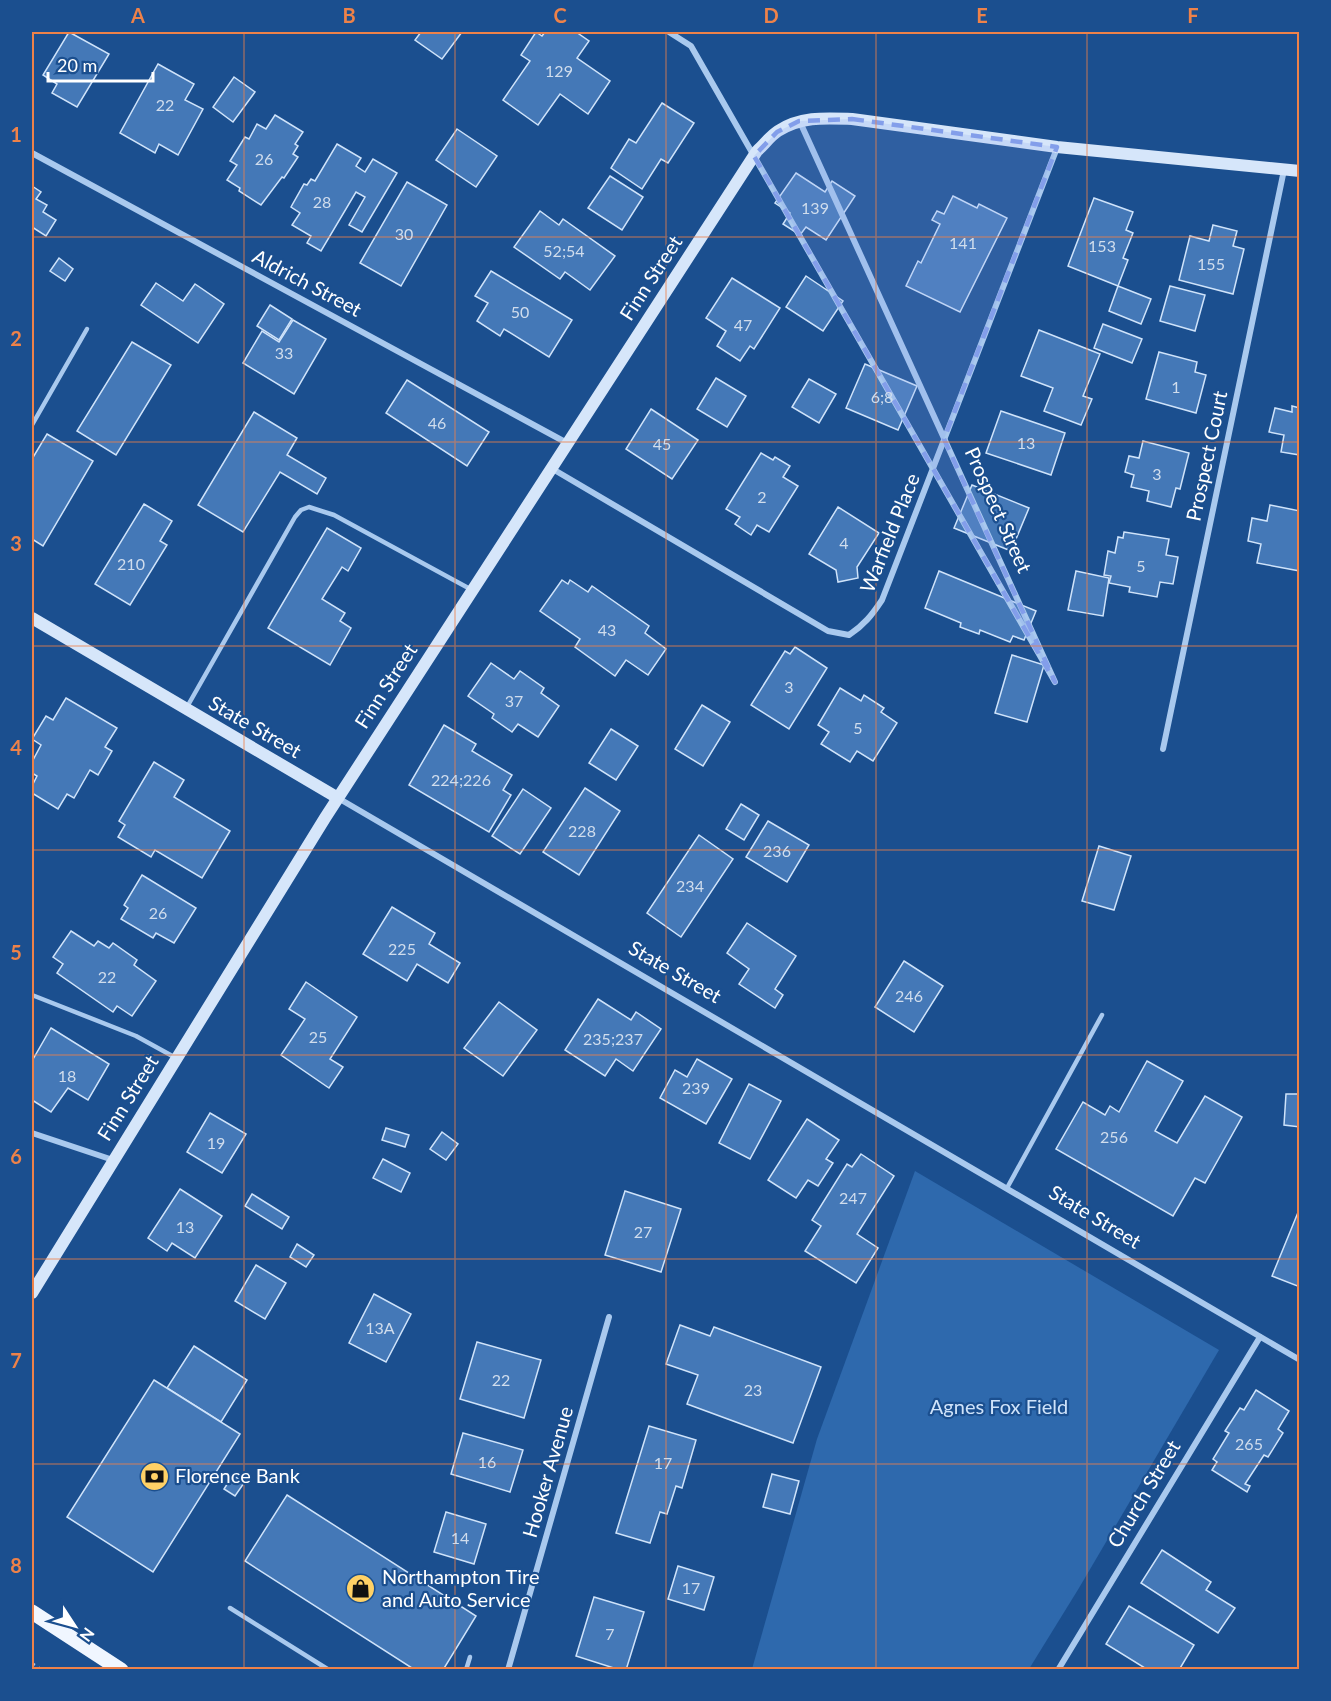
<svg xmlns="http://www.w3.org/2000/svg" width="1331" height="1701" font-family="Lato,sans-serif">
  <rect width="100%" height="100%" fill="#1b4f8f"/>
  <path fill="#2e69ad" d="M915 1171 1219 1350 1079 1588 1029 1669H752L817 1439Z"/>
  <g fill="#4478b7" stroke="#cfe3fa" stroke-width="1.5">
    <path d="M69 32 109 54 77 107 52 93 57 84 43 75Z"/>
    <path d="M421 32H462L442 59 415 40Z"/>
    <path d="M536 32 542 36 545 32H576L589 41 577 58 610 81 588 114 560 94 538 125 503 100 530 61 521 55Z"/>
    <path d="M158 64 194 84 185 100 203 109 178 155 159 144 155 153 120 133Z"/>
    <path d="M234 77 255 92 233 122 213 107Z"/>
    <path d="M662 103 694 123 668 163 661 159 642 189 611 168 629 139 636 143Z"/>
    <path d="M275 115 303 132 295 144 298 146 293 154 298 157 284 178 282 177 261 205 239 191 240 188 227 180 237 165 230 161 245 137 249 139 257 124 266 129Z"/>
    <path d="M457 129 497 156 476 187 436 160Z"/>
    <path d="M337 144 361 158 356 166 365 172 373 159 397 173 362 232 349 225 365 197 356 192 321 251 307 243 311 236 292 225 300 213 291 207 304 184 307 185 311 179 315 181Z"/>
    <path d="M796 173 825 192 832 181 855 196 826 240 806 227 800 235 783 224 790 213 775 203Z"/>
    <path d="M610 176 643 197 622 230 588 208Z"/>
    <path d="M407 182 447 205 401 286 360 263Z"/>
    <path d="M32 186 41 192 36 199 47 205 43 212 56 220 46 236 32 227Z"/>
    <path d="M953 196 977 208 979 204 1007 218 960 312 906 286 918 261 921 263 940 224 932 220 937 211 944 214Z"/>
    <path d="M1094 198 1133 212 1126 230 1133 233 1123 258 1128 260 1118 286 1068 266Z"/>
    <path d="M540 211 559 225 563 219 615 256 590 290 565 272 560 279 514 247Z"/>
    <path d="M1213 225 1237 231 1233 246 1244 249 1233 294 1179 280 1190 236 1209 241Z"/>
    <path d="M59 258 73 269 65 281 50 271Z"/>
    <path d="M491 271 572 320 549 357 504 329 500 336 477 321 488 303 475 296Z"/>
    <path d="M806 276 843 301 823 331 786 307Z"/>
    <path d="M732 278 780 308 754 349 750 346 740 361 717 346 726 331 706 318Z"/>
    <path d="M156 283 183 301 195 284 224 304 198 343 141 305Z"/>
    <path d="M1118 286 1151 299 1141 324 1109 311Z"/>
    <path d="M1170 286 1205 295 1195 331 1160 321Z"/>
    <path d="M270 305 292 319 279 340 257 326Z"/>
    <path d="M293 320 326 339 294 394 243 363 262 331 279 342Z"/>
    <path d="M1103 324 1142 339 1132 363 1094 348Z"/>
    <path d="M1039 330 1100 354 1083 396 1092 399 1081 425 1044 411 1053 388 1021 376Z"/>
    <path d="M132 342 171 365 116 455 77 431Z"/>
    <path d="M1159 352 1197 362 1195 372 1206 375 1196 413 1146 399Z"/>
    <path d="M865 364 917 386 898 430 846 408Z"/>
    <path d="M716 378 746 396 727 427 697 409Z"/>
    <path d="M809 379 836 394 819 423 792 407Z"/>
    <path d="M407 380 489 432 467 466 386 413Z"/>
    <path d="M1292 406 1300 408V455L1281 452 1284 435 1269 432 1275 408 1292 412Z"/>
    <path d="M651 409 698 440 672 479 626 449Z"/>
    <path d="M1001 411 1065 433 1051 475 986 453Z"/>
    <path d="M254 412 297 438 287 455 326 478 317 494 280 472 243 532 198 505Z"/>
    <path d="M47 434 93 461 43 546 32 539V459Z"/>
    <path d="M1143 441 1189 453 1180 489 1176 488 1171 507 1147 501 1149 491 1131 487 1134 475 1125 472 1129 456 1139 458Z"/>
    <path d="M761 453 773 460 775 457 790 466 783 477 798 486 769 532 757 525 751 535 735 524 740 517 726 509Z"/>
    <path d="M972 485 1029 508 1011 551 954 528Z"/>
    <path d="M144 504 172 521 160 541 167 545 130 605 95 584Z"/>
    <path d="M1270 505 1300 511V571L1257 563 1261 544 1248 541 1252 518 1267 521Z"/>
    <path d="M838 507 879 533 857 567 858 578 838 582 836 570 809 554Z"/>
    <path d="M327 528 361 548 348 571 342 567 322 599 345 613 340 621 351 628 330 665 268 628Z"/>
    <path d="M1124 532 1169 539 1166 555 1178 557 1173 584 1160 582 1157 597 1129 592 1130 587 1109 583 1111 576 1104 575 1108 551 1115 553 1118 537 1123 538Z"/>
    <path d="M939 571 1036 611 1024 640 1013 636 1010 642 980 630 979 634 960 627 961 623 925 608Z"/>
    <path d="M1076 571 1109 578 1103 616 1068 610Z"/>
    <path d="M562 580 568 584 570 580 588 592 592 586 649 626 645 633 666 649 648 675 626 660 615 676 575 647 580 639 540 611Z"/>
    <path d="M795 647 827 668 789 729 751 705 785 651 790 654Z"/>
    <path d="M1012 655 1044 665 1027 722 995 713Z"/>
    <path d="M491 663 514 679 520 671 544 688 541 693 559 706 538 737 518 724 512 732 492 718 494 714 468 696Z"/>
    <path d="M840 688 861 701 864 695 884 708 881 712 897 723 873 761 857 751 850 762 821 744 829 732 818 725Z"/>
    <path d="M66 698 117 728 105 747 112 751 98 775 90 770 74 798 67 794 58 809 32 793V786L37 776 32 773V762L41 745 32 739 46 716 53 720Z"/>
    <path d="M702 705 730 722 703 766 675 749Z"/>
    <path d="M444 725 476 744 472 751 512 775 503 790 511 795 489 832 409 785Z"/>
    <path d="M611 729 638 746 616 780 589 763Z"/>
    <path d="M154 762 184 780 174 797 230 831 202 878 155 850 151 857 118 837 125 825 119 821Z"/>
    <path d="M585 788 620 811 579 875 543 852Z"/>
    <path d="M523 789 551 808 520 854 492 836Z"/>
    <path d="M741 804 759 815 744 840 726 829Z"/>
    <path d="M768 821 809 845 787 882 746 857Z"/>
    <path d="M699 835 733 859 681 937 647 913Z"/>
    <path d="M1099 846 1131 856 1114 910 1082 901Z"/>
    <path d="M142 875 196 908 174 943 156 933 153 938 121 919 128 908 124 905Z"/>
    <path d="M392 907 435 933 429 944 460 963 448 983 417 964 407 981 363 954Z"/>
    <path d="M747 923 796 956 775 989 783 995 775 1008 739 984 749 969 727 953Z"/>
    <path d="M71 931 94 946 98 941 109 948 113 943 137 960 134 965 156 981 132 1016 117 1006 113 1012 57 973 63 964 53 957Z"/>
    <path d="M904 961 943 986 914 1032 875 1007Z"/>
    <path d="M306 982 357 1017 330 1059 343 1067 329 1088 281 1055 305 1019 289 1009Z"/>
    <path d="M598 999 631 1020 636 1012 661 1029 633 1071 616 1059 605 1076 565 1050Z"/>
    <path d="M499 1002 537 1030 503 1076 464 1048Z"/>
    <path d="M51 1028 109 1064 88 1100 68 1088 51 1112 32 1100V1061Z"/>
    <path d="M697 1059 732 1079 706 1124 660 1098 675 1070 687 1077Z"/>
    <path d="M1147 1061 1183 1081 1155 1131 1177 1143 1205 1096 1242 1117 1205 1183 1195 1178 1173 1216 1056 1149 1083 1102 1105 1115 1110 1106 1119 1112Z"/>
    <path d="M749 1084 781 1101 750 1159 719 1143Z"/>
    <path d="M1286 1094H1300V1127L1284 1125Z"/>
    <path d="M210 1113 246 1134 222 1173 187 1152Z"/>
    <path d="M807 1119 839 1140 826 1159 833 1163 818 1186 808 1180 796 1198 768 1180Z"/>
    <path d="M386 1128 409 1135 405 1147 382 1140Z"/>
    <path d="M442 1132 458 1144 446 1160 430 1149Z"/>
    <path d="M861 1154 894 1176 857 1234 878 1248 856 1283 805 1251 821 1226 812 1220 847 1164 852 1167Z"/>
    <path d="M383 1159 410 1173 401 1192 373 1178Z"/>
    <path d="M180 1189 222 1216 195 1258 172 1243 167 1251 148 1238Z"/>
    <path d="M625 1191 681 1209 661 1272 605 1255Z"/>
    <path d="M252 1194 289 1217 282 1229 245 1206Z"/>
    <path d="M1299 1210H1300V1287L1272 1276Z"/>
    <path d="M297 1244 314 1255 306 1267 290 1257Z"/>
    <path d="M256 1265 286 1283 265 1319 235 1301Z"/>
    <path d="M374 1294 411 1314 386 1362 349 1343Z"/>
    <path d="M680 1325 710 1336 714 1327 821 1367 793 1443 687 1404 698 1375 666 1364Z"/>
    <path d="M477 1342 541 1360 524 1418 460 1399Z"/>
    <path d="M194 1346 247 1380 221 1422 167 1388Z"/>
    <path d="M154 1380 240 1434 153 1572 67 1517Z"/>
    <path d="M1256 1390 1289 1411 1278 1429 1283 1433 1268 1457 1264 1455 1245 1484 1250 1486 1247 1492 1212 1470 1217 1462 1213 1459 1229 1433 1225 1431 1240 1408 1244 1410Z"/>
    <path d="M649 1426 696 1440 682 1488 676 1486 667 1514 660 1512 650 1543 616 1533Z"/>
    <path d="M463 1433 523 1450 510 1492 451 1474Z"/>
    <path d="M772 1474 799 1481 790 1514 763 1507Z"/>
    <path d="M233 1475 244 1483 235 1496 224 1489Z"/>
    <path d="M287 1495 476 1616 443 1670H415L245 1561Z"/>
    <path d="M446 1512 486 1524 474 1564 434 1552Z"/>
    <path d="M1162 1550 1211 1582 1206 1590 1235 1608 1218 1633 1141 1583Z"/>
    <path d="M678 1566 714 1577 704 1610 668 1599Z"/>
    <path d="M594 1597 644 1612 626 1670H620L576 1656Z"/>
    <path d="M1129 1606 1194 1645 1179 1670H1148L1106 1644Z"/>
  </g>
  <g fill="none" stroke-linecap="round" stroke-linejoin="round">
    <path stroke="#a9c9ee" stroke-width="4" stroke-dasharray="3 4.5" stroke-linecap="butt" d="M32 1664 41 1670"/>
    <g stroke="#a9c9ee" stroke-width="4.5">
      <path d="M32 425 87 329"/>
      <path d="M187 707 295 517 301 510 309 507 334 515 472 590"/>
      <path d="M32 995 136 1036 176 1058"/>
      <path d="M1007 1188 1102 1015"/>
      <path d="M230 1608 329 1670"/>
      <path d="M466 1670 470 1657"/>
    </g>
    <g stroke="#a9c9ee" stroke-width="6">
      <path d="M669 32 691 46 1055 682 800 122"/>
      <path d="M32 153 567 443"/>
      <path d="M551 468 828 631 849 635C864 625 872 615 882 600L1057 148"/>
      <path d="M1163 749 1284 170"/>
      <path d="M338 798 1300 1360"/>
      <path d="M32 1133 113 1160"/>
      <path d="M508 1670 609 1317"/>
      <path d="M1058 1670 1260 1337"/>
    </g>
    <g stroke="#d6e6fa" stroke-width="12">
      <path d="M32 618 338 798"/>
      <path d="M32 1293 325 818 757 151C764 145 770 136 778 131 801 116 826 118 852 119L1057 147 1300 171"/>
    </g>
    <path stroke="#f0f6ff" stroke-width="15" d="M32 1612 121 1670"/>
  </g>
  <path fill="#839eea" fill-opacity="0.2" stroke="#839eea" stroke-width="4.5" stroke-dasharray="12 8" stroke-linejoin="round" d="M852 119 1057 147 944 439 1055 682 754 156 777 132 799 121Z"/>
  <path fill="none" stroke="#ee8249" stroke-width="1.5" stroke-opacity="0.55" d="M244 32V1670M455 32V1670M666 32V1670M876 32V1670M1087 32V1670M32 237H1300M32 442H1300M32 646H1300M32 850H1300M32 1055H1300M32 1259H1300M32 1464H1300"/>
  <defs>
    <symbol id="bank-disc" viewBox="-11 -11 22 22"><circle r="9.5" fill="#ffd166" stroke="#1b4f8f"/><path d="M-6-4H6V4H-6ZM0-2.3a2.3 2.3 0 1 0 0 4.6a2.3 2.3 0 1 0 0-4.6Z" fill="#111"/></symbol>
    <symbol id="shop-disc" viewBox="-11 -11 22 22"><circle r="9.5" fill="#ffd166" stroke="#1b4f8f"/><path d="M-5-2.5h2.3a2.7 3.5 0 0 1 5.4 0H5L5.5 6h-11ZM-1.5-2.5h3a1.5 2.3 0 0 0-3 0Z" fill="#111"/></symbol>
  </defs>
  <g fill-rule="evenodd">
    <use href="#bank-disc" x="138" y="1460" width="33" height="33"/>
    <use href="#shop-disc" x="344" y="1572" width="33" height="33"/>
  </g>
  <g text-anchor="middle" stroke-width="4.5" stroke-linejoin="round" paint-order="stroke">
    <g font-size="16" fill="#d0dded">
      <text x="559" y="77">129</text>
      <text x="165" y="111">22</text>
      <text x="264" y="165">26</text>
      <text x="322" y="208">28</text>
      <text x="815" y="214">139</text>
      <text x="404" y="240">30</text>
      <text x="963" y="249">141</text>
      <text x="1102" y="252">153</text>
      <text x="564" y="257">52;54</text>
      <text x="1211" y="270">155</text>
      <text x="520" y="318">50</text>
      <text x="743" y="331">47</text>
      <text x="284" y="359">33</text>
      <text x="1176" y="393">1</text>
      <text x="882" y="403">6;8</text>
      <text x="437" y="429">46</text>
      <text x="1026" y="449">13</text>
      <text x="662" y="450">45</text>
      <text x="1157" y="480">3</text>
      <text x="762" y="503">2</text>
      <text x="844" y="549">4</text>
      <text x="131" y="570">210</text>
      <text x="1141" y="572">5</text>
      <text x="607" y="636">43</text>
      <text x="789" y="693">3</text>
      <text x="514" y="707">37</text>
      <text x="858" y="734">5</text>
      <text x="461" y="786">224;226</text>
      <text x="582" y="837">228</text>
      <text x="777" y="857">236</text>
      <text x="690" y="892">234</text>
      <text x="158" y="919">26</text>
      <text x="402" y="955">225</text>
      <text x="107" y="983">22</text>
      <text x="909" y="1002">246</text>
      <text x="318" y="1043">25</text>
      <text x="613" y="1045">235;237</text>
      <text x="67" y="1082">18</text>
      <text x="696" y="1094">239</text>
      <text x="1114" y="1143">256</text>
      <text x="216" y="1149">19</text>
      <text x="853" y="1204">247</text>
      <text x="185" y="1233">13</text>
      <text x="643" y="1238">27</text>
      <text x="380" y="1334">13A</text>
      <text x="501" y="1386">22</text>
      <text x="753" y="1396">23</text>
      <text x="1249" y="1450">265</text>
      <text x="487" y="1468">16</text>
      <text x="663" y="1469">17</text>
      <text x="460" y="1544">14</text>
      <text x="691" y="1594">17</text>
      <text x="610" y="1640">7</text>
    </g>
    <g font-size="20" fill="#fff" stroke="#1b4f8f">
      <text transform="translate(651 278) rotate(-57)" y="7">Finn Street</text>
      <text transform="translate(307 283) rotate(28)" y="7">Aldrich Street</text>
      <text transform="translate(1207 456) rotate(-78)" y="7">Prospect Court</text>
      <text transform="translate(998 510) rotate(66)" y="7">Prospect Street</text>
      <text transform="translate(890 533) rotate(-68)" y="7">Warfield Place</text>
      <text transform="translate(386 686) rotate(-57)" y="7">Finn Street</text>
      <text transform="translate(255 727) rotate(30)" y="7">State Street</text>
      <text transform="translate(675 972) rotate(30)" y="7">State Street</text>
      <text transform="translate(128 1098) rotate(-58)" y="7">Finn Street</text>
      <text transform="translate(1095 1217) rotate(31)" y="7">State Street</text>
      <text transform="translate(548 1472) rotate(-74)" y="7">Hooker Avenue</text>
      <text transform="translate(1144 1494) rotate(-59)" y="7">Church Street</text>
    </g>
    <g font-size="20" fill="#cfe3fa" stroke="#1b4f8f">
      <text x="999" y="1414">Agnes Fox Field</text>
    </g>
    <g font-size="20" fill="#fff" stroke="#1b4f8f" text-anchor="start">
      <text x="175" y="1483">Florence Bank</text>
      <text x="382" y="1584">Northampton Tire<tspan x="382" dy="23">and Auto Service</tspan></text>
    </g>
  </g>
  <rect width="1331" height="1701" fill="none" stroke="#1b4f8f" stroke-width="66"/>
  <g transform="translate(75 1626) rotate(126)" stroke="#1b4f8f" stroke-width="4.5" paint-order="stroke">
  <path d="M0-4.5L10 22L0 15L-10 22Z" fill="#ffffff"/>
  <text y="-9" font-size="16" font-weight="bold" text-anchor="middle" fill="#ffffff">N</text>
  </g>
  <path d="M48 72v9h105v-9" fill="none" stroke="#ffffff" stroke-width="3"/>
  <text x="57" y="72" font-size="18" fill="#ffffff" stroke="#1b4f8f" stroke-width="4.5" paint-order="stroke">20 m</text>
  <rect x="33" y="33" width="1265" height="1635" fill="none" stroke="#ee8249" stroke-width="2"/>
  <g font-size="20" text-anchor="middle" font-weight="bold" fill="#ee8249">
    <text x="138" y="23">A</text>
    <text x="349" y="23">B</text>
    <text x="560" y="23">C</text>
    <text x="771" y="23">D</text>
    <text x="982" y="23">E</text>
    <text x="1193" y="23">F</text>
    <text x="16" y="142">1</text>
    <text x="16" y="346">2</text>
    <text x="16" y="551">3</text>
    <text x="16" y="755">4</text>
    <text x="16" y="960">5</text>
    <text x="16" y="1164">6</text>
    <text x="16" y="1368">7</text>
    <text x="16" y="1573">8</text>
  </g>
</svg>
